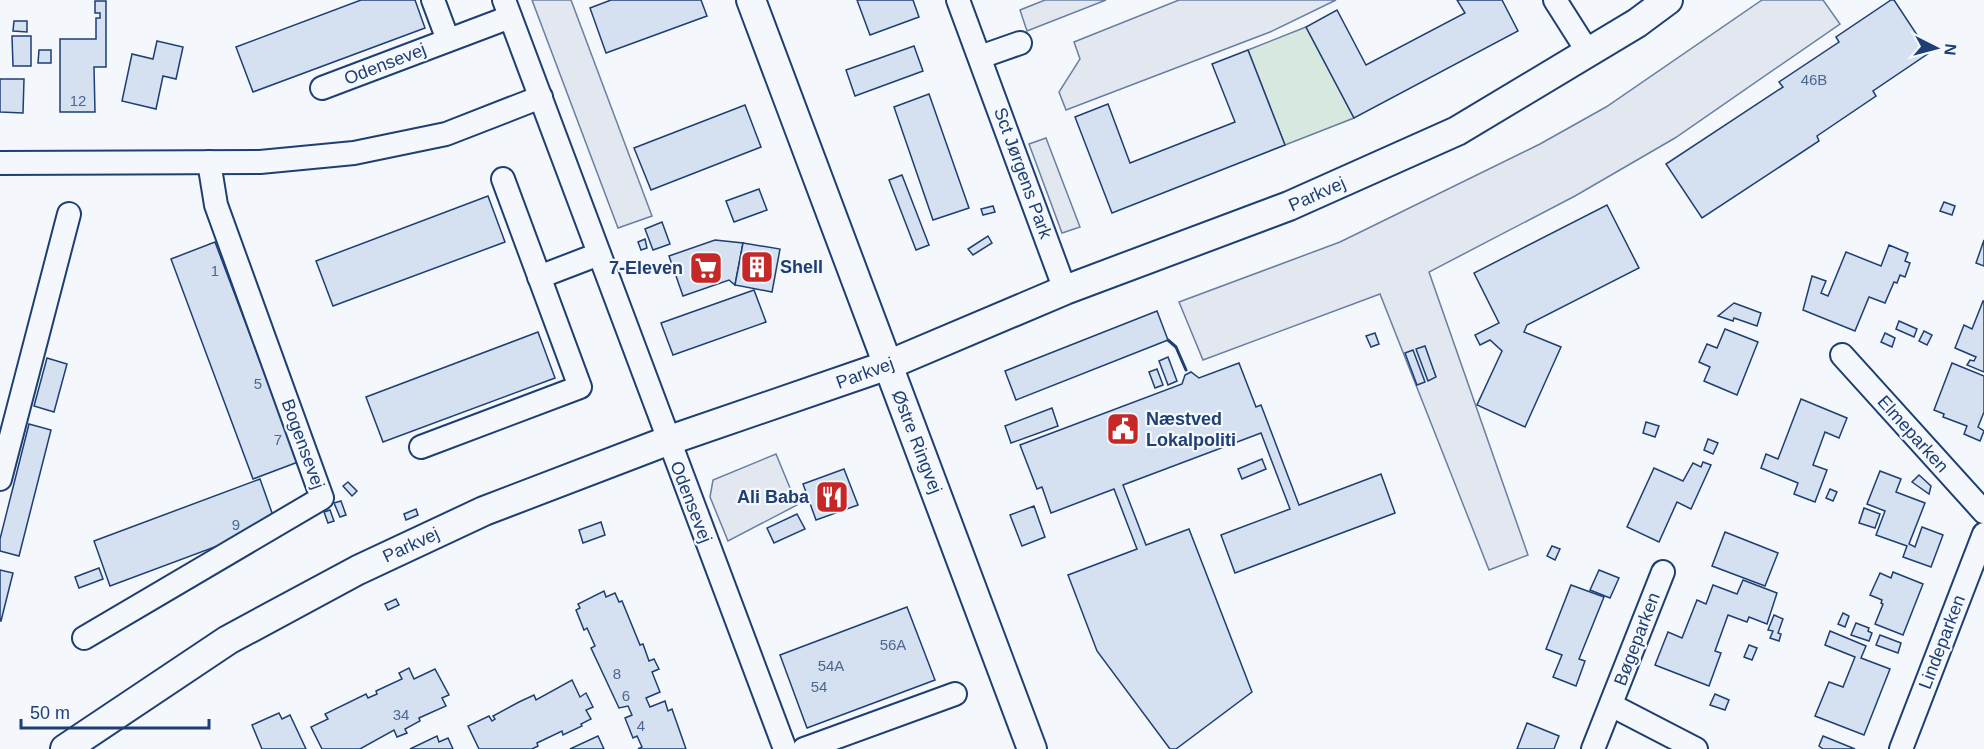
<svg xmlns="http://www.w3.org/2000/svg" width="1984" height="749" font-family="Helvetica,sans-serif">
  <rect width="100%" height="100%" fill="#f4f7fb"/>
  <path fill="#d7e8df" stroke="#687fa3" stroke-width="1.5" d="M1306 27 1354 118 1285 145 1248 50Z"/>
  <g fill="#e3e8f0" stroke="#687fa3" stroke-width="1.5">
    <path d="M532 0H571L652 216 618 228Z"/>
    <path d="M1045 0H1106L1027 31 1020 10Z"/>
    <path d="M1179 0H1336L1270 32 1066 110 1059 92 1080 59 1074 42Z"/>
    <path d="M1762 0H1823L1840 24 1675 138 1575 196 1429 272 1528 555 1489 570 1380 294 1203 360 1179 302 1340 242 1540 144 1606 107Z"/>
    <path d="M1046 138 1080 227 1062 233 1029 144Z"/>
    <path d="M776 454 797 505 728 541 710 497 713 480Z"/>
  </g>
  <g fill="#d5e0f0" stroke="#1d3f73" stroke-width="1.5">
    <path d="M361 0H415L425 28 253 92 236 47Z"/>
    <path d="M611 0H701L707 16 606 53 590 8Z"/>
    <path d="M857 0H913L919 17 870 35Z"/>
    <path d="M1457 0H1502L1518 31 1354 118 1306 27 1337 10 1366 65 1465 13Z"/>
    <path d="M1891 0H1894L1929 53 1873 91 1876 96 1817 136 1819 141 1702 218 1666 164 1783 87 1779 82 1839 42 1836 37Z"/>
    <path d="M95 1H106V67H94L95 112H60V39H96V18H100V13H95Z"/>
    <path d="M14 21H27V32L13 31Z"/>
    <path d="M12 36H31V66H13Z"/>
    <path d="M157 41 183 47 176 79 163 76 156 109 122 101 132 54 153 59Z"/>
    <path d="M914 46 923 71 855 96 846 70Z"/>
    <path d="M39 50H51V63H38Z"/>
    <path d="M1248 50 1285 145 1112 213 1075 117 1108 104 1130 163 1235 122 1212 64Z"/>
    <path d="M0 79H24L23 113 0 112Z"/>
    <path d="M929 94 969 208 933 220 894 107Z"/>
    <path d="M745 105 761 147 651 190 634 148Z"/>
    <path d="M902 175 929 245 916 250 889 180Z"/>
    <path d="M759 189 767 210 734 222 726 201Z"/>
    <path d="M488 196 505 242 333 306 316 261Z"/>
    <path d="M1944 202 1955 206 1952 215 1940 211Z"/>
    <path d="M1607 205 1639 268 1527 325 1524 332 1561 347 1525 427 1477 405 1502 351 1490 340 1480 345 1475 335 1499 323 1474 273Z"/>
    <path d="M993 206 995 212 983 215 981 209Z"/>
    <path d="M662 222 670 244 653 250 645 229Z"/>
    <path d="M988 236 992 243 973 255 968 249Z"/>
    <path d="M645 239 647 248 641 250 638 242Z"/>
    <path d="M715 240 743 243 735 285 729 280 683 296 669 256Z"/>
    <path d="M1984 240V266L1976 263Z"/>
    <path d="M215 242 298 462 253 479 171 259Z"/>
    <path d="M743 243 780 249 772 292 735 285Z"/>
    <path d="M1889 245 1908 253 1905 261 1910 263 1905 277 1900 275 1897 283 1894 282 1885 303 1869 297 1855 331 1803 310 1812 276 1826 281 1821 293 1828 296 1846 252 1881 266Z"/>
    <path d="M754 290 766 322 673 355 661 323Z"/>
    <path d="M1983 301H1984V372L1967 365 1970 360 1974 361 1976 357 1955 348 1964 325 1972 329Z"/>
    <path d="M1734 303 1761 313 1757 326 1734 318 1733 321 1718 316Z"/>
    <path d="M1157 311 1168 340 1016 400 1005 371Z"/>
    <path d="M1899 321 1917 329 1914 337 1896 329Z"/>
    <path d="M1725 329 1758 342 1737 395 1704 381 1710 367 1699 362 1707 344 1717 348Z"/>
    <path d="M1924 331 1932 335 1927 345 1919 341Z"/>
    <path d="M538 332 555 378 383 442 366 397Z"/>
    <path d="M1375 333 1379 344 1371 347 1366 336Z"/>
    <path d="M1885 333 1895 338 1892 347 1881 342Z"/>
    <path d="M1425 346 1436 377 1428 381 1416 349Z"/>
    <path d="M1413 350 1425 382 1417 385 1405 353Z"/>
    <path d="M1168 357 1177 381 1168 385 1159 361Z"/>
    <path d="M47 358 67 364 54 412 34 406Z"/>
    <path d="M1239 363 1256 407 1261 405 1299 505 1381 474 1395 513 1235 573 1221 535 1290 509 1261 433 1123 485 1146 545 1189 529 1252 692 1176 749H1170L1097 651 1068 575 1137 549 1114 489 1051 513 1042 487 1037 489 1020 445 1182 384 1185 375 1191 372 1199 378Z"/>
    <path d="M1952 363 1984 376V412L1978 427 1984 431 1980 441 1964 434 1967 426 1943 417 1944 414 1934 410Z"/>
    <path d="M1157 369 1163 385 1155 388 1149 372Z"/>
    <path d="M1801 399 1847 418 1839 438 1825 432 1813 465 1827 470 1815 502 1794 494 1798 483 1761 468 1766 454 1778 459Z"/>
    <path d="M1052 408 1058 426 1011 443 1005 426Z"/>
    <path d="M1646 422 1659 426 1655 437 1643 433Z"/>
    <path d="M29 424 51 430 19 556 0 551V539Z"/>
    <path d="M1708 439 1718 443 1713 454 1704 450Z"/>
    <path d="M1262 459 1266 469 1242 479 1238 469Z"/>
    <path d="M1703 462 1711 465 1691 509 1677 502 1659 542 1627 527 1654 468 1683 481 1693 463 1701 467Z"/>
    <path d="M844 469 858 505 816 520 803 484Z"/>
    <path d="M1880 471 1901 479 1896 492 1925 503 1909 544 1915 547 1922 527 1943 535 1931 567 1903 557 1907 546 1876 535 1885 511 1867 504Z"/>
    <path d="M1919 475 1931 486 1929 494 1912 482Z"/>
    <path d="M260 479 276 524 110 586 94 541Z"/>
    <path d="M348 482 357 491 352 496 343 486Z"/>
    <path d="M1830 489 1837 492 1833 501 1826 498Z"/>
    <path d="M341 501 346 515 340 517 334 503Z"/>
    <path d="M1034 506 1045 537 1022 546 1010 515Z"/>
    <path d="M1864 508 1880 514 1875 528 1859 523Z"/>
    <path d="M416 509 418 515 406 520 404 514Z"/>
    <path d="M330 510 334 521 328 523 324 512Z"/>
    <path d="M797 514 805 529 774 543 767 528Z"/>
    <path d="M601 522 605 535 583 543 579 530Z"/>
    <path d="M1725 532 1778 553 1765 586 1712 566Z"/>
    <path d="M1552 546 1560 549 1555 560 1547 556Z"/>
    <path d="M99 568 103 579 79 588 75 577Z"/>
    <path d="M0 570 13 573 1 621H0Z"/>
    <path d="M1599 570 1619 578 1610 598 1590 590Z"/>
    <path d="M1893 572 1923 584 1903 635 1875 624 1883 604 1881 603 1882 600 1870 595 1880 573 1891 578Z"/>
    <path d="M1743 580 1777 593 1767 624 1749 617 1747 622 1728 615 1715 651 1721 653 1709 686 1655 665 1668 632 1682 638 1697 600 1706 604 1713 585 1737 594Z"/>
    <path d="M1571 585 1604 597 1579 659 1585 661 1576 686 1553 677 1562 655 1546 649Z"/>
    <path d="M604 591 606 597 615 593 619 602 622 601 640 645 643 644 649 661 654 659 659 669 652 672 660 692 646 698 650 707 665 701 668 711 672 709 686 749H638L642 747 637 736 633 738 625 718 632 715 628 706 619 708 591 648 595 646 587 628 584 630 576 610 580 608 578 604Z"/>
    <path d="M396 599 399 605 388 610 385 604Z"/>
    <path d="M907 607 935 680 807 728 780 655Z"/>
    <path d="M1843 613 1849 616 1845 627 1838 624Z"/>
    <path d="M1774 615 1783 619 1778 633 1781 634 1779 641 1770 638 1773 631 1768 630Z"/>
    <path d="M1856 623 1869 628 1868 631 1872 633 1869 641 1851 635Z"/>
    <path d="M1830 631 1866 646 1861 658 1890 669 1864 735 1815 716 1829 682 1843 687 1855 657 1825 645Z"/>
    <path d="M1880 635 1901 643 1898 653 1876 645Z"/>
    <path d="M1749 645 1757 648 1752 660 1744 657Z"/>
    <path d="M409 668 414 679 435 669 449 695 442 698 446 706 419 718 420 721 405 729 407 733 397 737 394 730 360 749H322L311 727 328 719 325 714 366 694 368 698 377 694 376 691 402 679 399 673Z"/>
    <path d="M572 680 580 697 586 693 593 707 586 710 591 719 581 724 582 726 563 735 562 731 537 743 538 746 532 749H479L468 726 489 716 492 721 495 719 493 716 519 702 534 695 536 700Z"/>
    <path d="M1715 694 1729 700 1725 710 1710 705Z"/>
    <path d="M279 713 282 719 290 715 306 749H262L252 725Z"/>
    <path d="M1527 723 1559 736 1554 749H1517Z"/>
    <path d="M437 736 439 742 448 738 453 749H410Z"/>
    <path d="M598 736 604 749H570Z"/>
    <path d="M1823 736 1855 749H1823L1819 746Z"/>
  </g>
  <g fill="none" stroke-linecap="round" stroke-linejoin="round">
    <defs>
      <g id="minor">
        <path d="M433 0 448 40"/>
        <path d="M504 0 785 749"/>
        <path d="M958 0 1065 290"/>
        <path d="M1555 0 1588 52"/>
        <path d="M980 57 1020 43"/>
        <path d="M322 88 510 17"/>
        <path d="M0 163 260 162 354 153 446 134 541 97"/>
        <path d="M539 277 599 254"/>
        <path d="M1842 355 1984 512"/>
        <path d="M421 447 580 387 503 179"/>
        <path d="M0 479 69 214"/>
        <path d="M84 638 322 498 216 205 209 162"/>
        <path d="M1611 705 1696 749"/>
        <path d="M804 749 955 694"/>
        <path d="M1593 749 1663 572"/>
        <path d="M1901 749 1984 534"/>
      </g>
      <g id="tertiary">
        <path d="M751 0 1032 749"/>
        <path d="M65 749 228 640 358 570 484 511 667 441 888 365 1065 290 1289 206 1457 131 1637 23 1668 0"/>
      </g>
    </defs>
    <use href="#minor" stroke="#1d3f73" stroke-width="26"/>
    <use href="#tertiary" stroke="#1d3f73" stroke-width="32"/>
    <use href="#minor" stroke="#f4f7fb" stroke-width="22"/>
    <use href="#tertiary" stroke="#f4f7fb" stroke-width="28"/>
    <path stroke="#1d3f73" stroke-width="3" d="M1168 340 1176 347 1186 370"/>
  </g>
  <defs>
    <symbol id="building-square" viewBox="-11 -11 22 22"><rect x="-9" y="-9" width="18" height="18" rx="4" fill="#c62828" stroke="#f4f7fb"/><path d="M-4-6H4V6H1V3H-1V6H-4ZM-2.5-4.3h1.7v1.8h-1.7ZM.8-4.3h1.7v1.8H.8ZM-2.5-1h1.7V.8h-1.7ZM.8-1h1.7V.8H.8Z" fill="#fff"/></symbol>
    <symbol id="supermarket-square" viewBox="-11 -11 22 22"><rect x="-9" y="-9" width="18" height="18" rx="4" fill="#c62828" stroke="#f4f7fb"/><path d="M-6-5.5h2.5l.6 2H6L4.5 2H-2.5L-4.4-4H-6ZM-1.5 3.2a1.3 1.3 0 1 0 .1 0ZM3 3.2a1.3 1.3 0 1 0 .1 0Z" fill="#fff"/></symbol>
    <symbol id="civic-square" viewBox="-11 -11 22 22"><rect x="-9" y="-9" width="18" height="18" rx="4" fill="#c62828" stroke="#f4f7fb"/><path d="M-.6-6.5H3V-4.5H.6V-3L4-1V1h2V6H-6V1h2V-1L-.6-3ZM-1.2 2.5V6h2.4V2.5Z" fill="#fff"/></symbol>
    <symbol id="restaurant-square" viewBox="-11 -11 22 22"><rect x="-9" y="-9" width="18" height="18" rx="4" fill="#c62828" stroke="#f4f7fb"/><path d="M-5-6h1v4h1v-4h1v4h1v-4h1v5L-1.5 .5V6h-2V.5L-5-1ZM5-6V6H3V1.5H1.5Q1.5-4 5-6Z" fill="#fff"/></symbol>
  </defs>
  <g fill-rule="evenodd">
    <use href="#building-square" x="738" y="248" width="38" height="38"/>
    <use href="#supermarket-square" x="687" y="249" width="38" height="38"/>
    <use href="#civic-square" x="1104" y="410" width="38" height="38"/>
    <use href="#restaurant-square" x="813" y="478" width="38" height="38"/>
  </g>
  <g text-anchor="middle" stroke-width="4.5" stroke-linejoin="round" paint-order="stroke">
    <g font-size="15" fill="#4b6792">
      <text x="1814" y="85">46B</text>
      <text x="78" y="106">12</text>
      <text x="215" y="276">1</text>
      <text x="258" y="389">5</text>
      <text x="278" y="445">7</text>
      <text x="236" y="530">9</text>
      <text x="893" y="650">56A</text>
      <text x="831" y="671">54A</text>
      <text x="617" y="679">8</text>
      <text x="819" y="692">54</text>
      <text x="626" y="701">6</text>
      <text x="401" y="720">34</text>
      <text x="641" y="731">4</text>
    </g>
    <g font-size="18" fill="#1d3f73" stroke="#f4f7fb">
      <text transform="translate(385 64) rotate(-21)" y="6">Odensevej</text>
      <text transform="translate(1023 173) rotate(70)" y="6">Sct Jørgens Park</text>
      <text transform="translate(1317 194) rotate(-24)" y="6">Parkvej</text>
      <text transform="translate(865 373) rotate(-20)" y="6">Parkvej</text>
      <text transform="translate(1913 434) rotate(48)" y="6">Elmeparken</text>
      <text transform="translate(917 442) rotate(69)" y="6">Østre Ringvej</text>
      <text transform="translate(303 444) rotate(70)" y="6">Bogensevej</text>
      <text transform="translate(691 502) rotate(69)" y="6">Odensevej</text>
      <text transform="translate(411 545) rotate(-25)" y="6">Parkvej</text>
      <text transform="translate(1637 639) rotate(-69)" y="6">Bøgeparken</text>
      <text transform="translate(1942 642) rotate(-69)" y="6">Lindeparken</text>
    </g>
    <g font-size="18" font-weight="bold" fill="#1d3f73" stroke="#f4f7fb" text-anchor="start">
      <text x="780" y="273">Shell</text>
      <text x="683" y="274" text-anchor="end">7-Eleven</text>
      <text x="1146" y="425">Næstved<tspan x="1146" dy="21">Lokalpoliti</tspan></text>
      <text x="809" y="503" text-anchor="end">Ali Baba</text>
    </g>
  </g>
  <g transform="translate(1936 48) rotate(96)" stroke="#f4f7fb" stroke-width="4.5" paint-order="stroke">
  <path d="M0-4.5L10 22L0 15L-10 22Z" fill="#1d3f73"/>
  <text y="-9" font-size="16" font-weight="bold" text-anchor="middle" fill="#1d3f73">N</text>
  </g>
  <path d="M21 719v9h188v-9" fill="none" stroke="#1d3f73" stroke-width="3"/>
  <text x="30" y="719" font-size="18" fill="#1d3f73" stroke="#f4f7fb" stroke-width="4.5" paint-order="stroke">50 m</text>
</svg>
